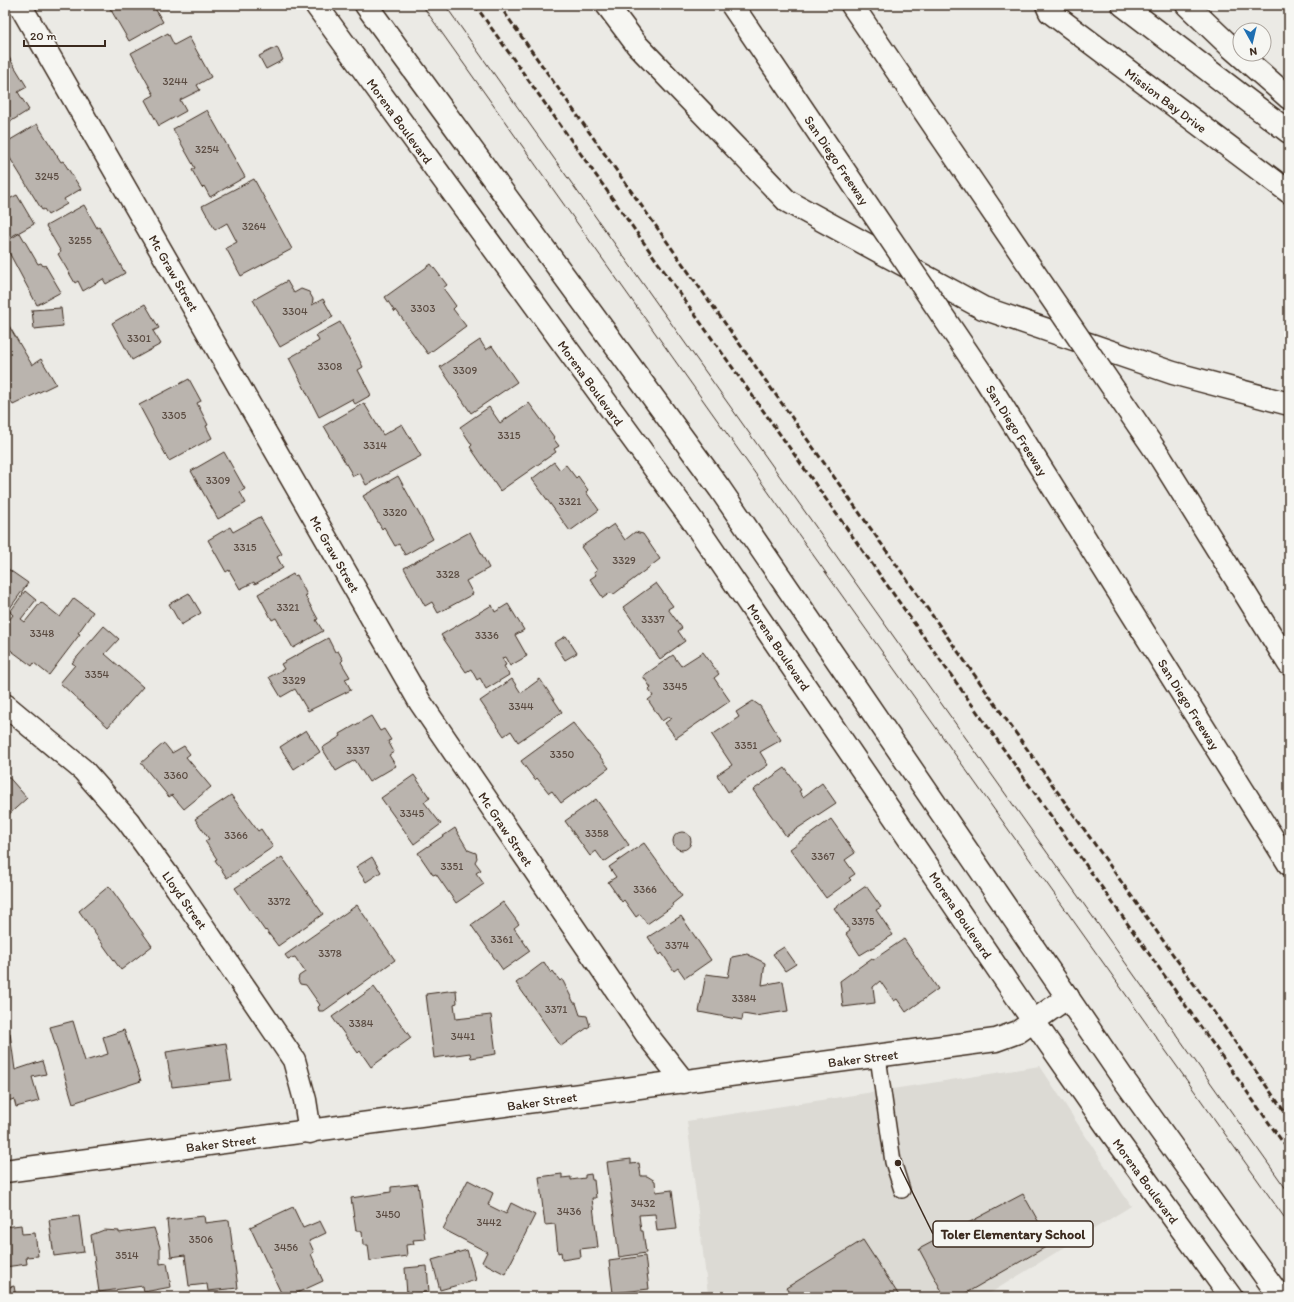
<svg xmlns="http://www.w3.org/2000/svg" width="1294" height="1302" font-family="Itim,sans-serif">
  <rect width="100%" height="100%" fill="#ebeae5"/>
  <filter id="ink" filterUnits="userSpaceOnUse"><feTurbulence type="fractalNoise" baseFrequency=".025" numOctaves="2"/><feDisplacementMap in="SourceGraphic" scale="8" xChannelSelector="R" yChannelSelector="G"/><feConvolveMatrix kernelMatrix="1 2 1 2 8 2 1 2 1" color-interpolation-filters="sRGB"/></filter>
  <g filter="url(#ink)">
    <path fill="#dcdad4" d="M1040 1066 1131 1206 984 1297H690L708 1294 687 1121Z"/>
    <g fill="#bab4ae" stroke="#3b2a1e">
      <path d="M108 5H153L163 22 129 41Z"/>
      <path d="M168 33 174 45 189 37 211 77 197 85 200 90 180 100 186 111 159 126 145 100 154 95 131 53Z"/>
      <path d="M277 47 283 60 266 69 259 56Z"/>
      <path d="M5 51 27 87 18 92 29 110 5 125Z"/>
      <path d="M207 110 245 177 210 197 204 186 202 188 192 170 195 168 173 129Z"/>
      <path d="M37 124 61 162 63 161 81 189 64 199 67 204 48 215 44 209 42 210 5 150V143Z"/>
      <path d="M254 179 292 249 241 276 226 248 237 242 227 223 215 230 202 206Z"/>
      <path d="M17 195 34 224 5 240V201Z"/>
      <path d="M84 205 97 228 99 227 125 273 106 284 103 279 83 291 78 281 75 283 58 254 61 252 46 226Z"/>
      <path d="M20 233 38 264 41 263 43 266 45 265 61 292 37 305 5 245V242Z"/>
      <path d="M431 264 447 285 443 288 456 306 453 309 466 326 428 354 396 310 395 312 385 297Z"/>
      <path d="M287 281 294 293 301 289 309 292 313 299 312 305 323 299 333 317 280 347 253 300Z"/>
      <path d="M145 304 159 328 153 331 161 344 132 360 112 323Z"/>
      <path d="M61 308 63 326 34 329 32 310Z"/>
      <path d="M5 319 32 365 41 359 56 384 13 405 5 392Z"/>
      <path d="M340 322 363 367 358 370 371 395 355 404 352 399 319 417 289 358 319 341 316 335Z"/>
      <path d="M480 340 486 350 492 346 517 382 471 413 440 367Z"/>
      <path d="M189 379 201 401 197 403 208 425 206 426 212 438 169 461 139 405Z"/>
      <path d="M364 403 383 435 402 424 421 456 366 485 360 473 353 476 324 426Z"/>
      <path d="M529 403 554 437 553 438 559 446 554 449 556 452 500 491 470 447 472 445 460 427 489 407 500 423Z"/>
      <path d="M224 452 245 489 240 492 246 503 218 519 191 471Z"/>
      <path d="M554 462 560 470 566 465 576 478 578 476 588 490 586 492 599 510 570 531 532 479Z"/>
      <path d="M398 476 433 539 405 555 399 544 395 546 384 527 382 529 363 496Z"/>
      <path d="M260 517 282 554 277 557 283 568 255 584 254 582 240 589 229 570 226 572 208 540 230 527 233 532Z"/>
      <path d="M614 524 625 540 635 532 643 534 660 559 614 594 610 593 603 598 590 579 596 575 594 572 597 570 581 547Z"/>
      <path d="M470 532 489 568 466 581 473 594 438 613 432 602 425 606 404 568Z"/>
      <path d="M5 569 7 571 8 569 28 583 10 608 7 606 5 610Z"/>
      <path d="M293 574 294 576 297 575 307 595 305 596 318 619 316 620 323 631 293 648 276 618 272 620 258 594Z"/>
      <path d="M656 583 673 606 668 609 682 628 678 631 685 641 660 659 623 607Z"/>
      <path d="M25 591 36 600 21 619 25 622 41 602 60 617 74 598 93 612 78 633 80 634 49 675 34 663 32 666 5 646V625L13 615 10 612Z"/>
      <path d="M189 593 201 613 181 625 169 604Z"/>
      <path d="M508 604 524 630 515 635 527 656 510 666 505 657 502 658 506 665 504 666 509 675 486 689 480 678 477 680 471 669 466 672 441 635 492 605 495 612Z"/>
      <path d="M104 626 119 639 105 654 143 687 108 727 60 683 75 665 72 663Z"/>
      <path d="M566 636 577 653 565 660 554 643Z"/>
      <path d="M328 638 335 652 338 651 343 660 341 662 350 677 345 679 351 690 308 711 295 689 281 697 269 677 284 669 281 664Z"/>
      <path d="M703 652 719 674 714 678 730 701 676 738 665 723 672 718 668 717 662 721 648 700 653 696 649 690 651 688 643 676 673 655 681 666Z"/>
      <path d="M512 679 521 693 540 679 562 712 518 742 511 731 504 736 480 701Z"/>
      <path d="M753 701 760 706 781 740 760 752 768 765 728 792 717 775 732 765 712 735 739 717 736 712Z"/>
      <path d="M371 716 380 731 384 729 391 740 388 741 394 752 389 755 396 766 369 782 355 760 336 771 322 748 341 736 340 734Z"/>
      <path d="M573 723 609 768 561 803 552 791 549 793 537 778 535 780 521 761Z"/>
      <path d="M306 730 320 752 294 769 280 747Z"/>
      <path d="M164 743 172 753 184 746 190 754 186 757 211 787 184 809 172 795 169 797 141 763Z"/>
      <path d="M785 768 801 790 799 791 803 797 822 783 836 803 786 836 753 790Z"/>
      <path d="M5 773 27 798 5 818Z"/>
      <path d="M414 775 430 798 424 802 441 824 414 844 381 798Z"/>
      <path d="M231 795 258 831 261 829 273 847 227 878 215 860 217 859 205 841 209 839 195 819Z"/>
      <path d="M596 799 629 845 604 862 596 851 590 856 565 821Z"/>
      <path d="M831 819 855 853 845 860 855 874 849 878 851 880 826 898 790 849Z"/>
      <path d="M455 828 468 850 476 853 477 858 475 862 481 870 476 873 484 884 456 903 436 874 433 875 418 853Z"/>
      <circle cx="682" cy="841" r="9"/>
      <path d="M644 843 682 896 672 904 673 906 647 924 640 914 636 917 624 900 622 902 608 882 616 877 609 867Z"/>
      <path d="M282 857 323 914 278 946 266 930 265 931 235 888Z"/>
      <path d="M372 857 381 872 366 882 356 867Z"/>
      <path d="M109 886 152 946 121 970 79 911Z"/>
      <path d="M866 886 881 907 876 910 893 935 860 955 846 934 850 931 834 908Z"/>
      <path d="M503 902 519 924 514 928 530 951 503 970 471 925Z"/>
      <path d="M357 905 395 960 324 1011H319L318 1007 320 1005 306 985 300 984 298 980 299 976 305 972 295 957 288 959 285 955Z"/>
      <path d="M681 916 711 960 685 978 678 968 674 971 662 953 660 955 648 937Z"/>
      <path d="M904 939 938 989 906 1012 897 999 894 1001 880 981 873 987 875 1003 843 1007 840 981 872 958 873 960Z"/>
      <path d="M784 947 796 964 785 971 773 954Z"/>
      <path d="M747 954 765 963 762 985 783 981 788 1011 755 1016 743 1014 742 1020 699 1012 706 974 728 977 732 957Z"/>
      <path d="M544 962 551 973 553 971 560 981 562 979 574 1003H576L580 1015 587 1016 590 1026 561 1046 516 983Z"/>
      <path d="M374 987 411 1038 371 1067 360 1051 358 1053 332 1017Z"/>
      <path d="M456 990 457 1003 454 1004 456 1019 491 1015 496 1054 471 1058 470 1053 434 1058 426 994Z"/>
      <path d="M73 1021 85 1061 108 1054 103 1037 124 1030 141 1081 73 1103 50 1027Z"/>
      <path d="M10 1033 15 1070 42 1061 46 1074 32 1077 39 1101 16 1107 14 1099 5 1102V1035Z"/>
      <path d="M226 1043 231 1080 172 1087 166 1052Z"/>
      <path d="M631 1159V1164L639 1163 641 1176H647L655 1181 656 1192 672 1190 677 1229 657 1231 655 1214 639 1215 641 1231H643L646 1253 619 1257 607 1162Z"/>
      <path d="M562 1174V1178L571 1177V1180L585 1178V1175L591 1174 592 1180H594L596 1198H592L598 1247 580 1249 581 1257 562 1260 561 1252 558 1253 555 1224 545 1225 539 1177Z"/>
      <path d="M468 1180 493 1193 488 1205 506 1214 511 1203 535 1215 505 1274 482 1262 487 1252 443 1229Z"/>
      <path d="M418 1184 425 1239 413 1240 414 1244 406 1245 407 1256 370 1261 368 1245H363L362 1231H356L351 1198 391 1192V1187Z"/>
      <path d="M1023 1194 1051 1244 959 1297H945L919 1249Z"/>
      <path d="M293 1207 303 1228 320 1221 326 1233 309 1241 314 1252 311 1254 323 1281 288 1297H283L250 1227Z"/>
      <path d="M79 1216 84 1252 54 1256 49 1220Z"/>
      <path d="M204 1216 205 1223 229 1220 238 1288 208 1291 207 1284 189 1286 185 1255 171 1257 167 1220Z"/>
      <path d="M21 1225 22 1234 35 1233 38 1256 26 1257 27 1264 5 1267V1227Z"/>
      <path d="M154 1228 160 1247V1264L167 1263 171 1287 144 1292 143 1286 99 1292 91 1235 104 1230 119 1231V1233Z"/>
      <path d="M863 1240 900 1297H792L786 1288Z"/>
      <path d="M467 1250 476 1280 440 1290 432 1260Z"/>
      <path d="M645 1256 649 1289 613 1293 609 1261Z"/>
      <path d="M427 1266 429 1292 407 1294 405 1268Z"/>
      <path d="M14 1286 16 1297H5V1288Z"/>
    </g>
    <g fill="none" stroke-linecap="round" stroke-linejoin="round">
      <defs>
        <path id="lane" d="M878 1057 893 1162 902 1190"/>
        <g id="street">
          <path d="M20 5 420 702 647 1035 684 1082"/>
          <path d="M5 705 83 770 128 821 177 888 294 1060 305 1100 310 1132"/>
        </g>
        <g id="secondary">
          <path d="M1047 5 1050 12 1289 192"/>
          <path d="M5 1171 996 1040 1018 1032 1068 997"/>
        </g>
        <g id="primary">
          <path d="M316 5 692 520 1023 1006 1111 1132 1231 1297"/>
          <path d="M366 5 720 489 1122 1077 1280 1297"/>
          <path d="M1123 5 1289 132"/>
          <path d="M1187 5 1232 48 1289 98"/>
        </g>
        <g id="highway">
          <path d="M607 5 637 45 787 201 983 308 1173 373 1289 404"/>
          <path d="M852 5 937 130"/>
          <path d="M984 377 1289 864"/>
          <path d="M1160 457 1289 664"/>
        </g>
      </defs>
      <use href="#lane" stroke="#3b2a1e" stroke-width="18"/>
      <use href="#street" stroke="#3b2a1e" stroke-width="25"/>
      <use href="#secondary" stroke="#3b2a1e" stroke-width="25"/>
      <use href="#primary" stroke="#3b2a1e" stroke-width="25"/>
      <use href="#highway" stroke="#3b2a1e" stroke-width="25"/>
      <use href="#lane" stroke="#f6f6f2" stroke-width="15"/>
      <use href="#street" stroke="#f6f6f2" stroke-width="22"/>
      <use href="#secondary" stroke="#f6f6f2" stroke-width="22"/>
      <use href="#primary" stroke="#f6f6f2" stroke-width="22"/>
      <use href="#highway" stroke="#f6f6f2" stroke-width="22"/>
      <g stroke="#3b2a1e" stroke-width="1">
        <path d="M422 5 1289 1224"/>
        <path d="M445 5 1289 1193"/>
      </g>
      <g stroke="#3b2a1e" stroke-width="3" stroke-dasharray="6 3" stroke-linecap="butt">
        <path d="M475 5 1289 1151"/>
        <path d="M499 5 1289 1118"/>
      </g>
      <defs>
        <g id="highway-bridge">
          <path d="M732 5 984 377"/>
          <path d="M937 130 1160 457"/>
        </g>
      </defs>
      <use href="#highway-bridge" stroke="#3b2a1e" stroke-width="25" stroke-linecap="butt"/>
      <use href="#highway-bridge" stroke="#f6f6f2" stroke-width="22"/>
    </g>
  </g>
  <g text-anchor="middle" stroke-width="4" stroke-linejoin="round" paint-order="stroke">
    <g font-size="11" fill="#5b4c42">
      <text x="175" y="85">3244</text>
      <text x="207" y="153">3254</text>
      <text x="47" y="180">3245</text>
      <text x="254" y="230">3264</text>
      <text x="80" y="244">3255</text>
      <text x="423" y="312">3303</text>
      <text x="295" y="315">3304</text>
      <text x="139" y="342">3301</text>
      <text x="330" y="370">3308</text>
      <text x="465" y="374">3309</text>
      <text x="174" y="419">3305</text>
      <text x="509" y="439">3315</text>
      <text x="375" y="449">3314</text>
      <text x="218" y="484">3309</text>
      <text x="570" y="505">3321</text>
      <text x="395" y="516">3320</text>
      <text x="245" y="551">3315</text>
      <text x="624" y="564">3329</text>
      <text x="448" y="578">3328</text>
      <text x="288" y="611">3321</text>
      <text x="653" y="623">3337</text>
      <text x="42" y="637">3348</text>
      <text x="487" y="639">3336</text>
      <text x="97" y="678">3354</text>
      <text x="294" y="684">3329</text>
      <text x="675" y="690">3345</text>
      <text x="521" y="710">3344</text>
      <text x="746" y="749">3351</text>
      <text x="358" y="754">3337</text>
      <text x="562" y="758">3350</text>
      <text x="176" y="779">3360</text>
      <text x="412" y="817">3345</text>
      <text x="597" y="837">3358</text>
      <text x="236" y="839">3366</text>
      <text x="823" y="860">3367</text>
      <text x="452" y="870">3351</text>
      <text x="645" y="893">3366</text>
      <text x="279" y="905">3372</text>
      <text x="863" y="925">3375</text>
      <text x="502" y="943">3361</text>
      <text x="677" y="949">3374</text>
      <text x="330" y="957">3378</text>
      <text x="744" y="1002">3384</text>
      <text x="556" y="1013">3371</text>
      <text x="361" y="1027">3384</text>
      <text x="463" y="1040">3441</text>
      <text x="643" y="1207">3432</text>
      <text x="569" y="1215">3436</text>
      <text x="388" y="1218">3450</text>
      <text x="489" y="1226">3442</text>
      <text x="201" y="1243">3506</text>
      <text x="286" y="1251">3456</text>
      <text x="127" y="1259">3514</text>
    </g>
    <g font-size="13" fill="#3b2a1e" stroke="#f6f6f2">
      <text transform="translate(1166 100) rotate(37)" y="5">Mission Bay Drive</text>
      <text transform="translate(400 121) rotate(54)" y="5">Morena Boulevard</text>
      <text transform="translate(837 160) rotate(56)" y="5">San Diego Freeway</text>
      <text transform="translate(174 273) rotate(60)" y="5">Mc Graw Street</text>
      <text transform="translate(591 383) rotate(54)" y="5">Morena Boulevard</text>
      <text transform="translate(1017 430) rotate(58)" y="5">San Diego Freeway</text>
      <text transform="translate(335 554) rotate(60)" y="5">Mc Graw Street</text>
      <text transform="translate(779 647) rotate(56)" y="5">Morena Boulevard</text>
      <text transform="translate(1189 704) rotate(58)" y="5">San Diego Freeway</text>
      <text transform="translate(506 829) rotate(56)" y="5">Mc Graw Street</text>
      <text transform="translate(185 900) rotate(55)" y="5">Lloyd Street</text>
      <text transform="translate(961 915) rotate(56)" y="5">Morena Boulevard</text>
      <text transform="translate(863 1058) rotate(-7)" y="5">Baker Street</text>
      <text transform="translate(542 1101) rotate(-8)" y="5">Baker Street</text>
      <text transform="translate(221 1143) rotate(-7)" y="5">Baker Street</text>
      <text transform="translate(1146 1181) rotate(54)" y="5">Morena Boulevard</text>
    </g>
  </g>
  <path fill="none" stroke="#3b2a1e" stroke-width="1.5" d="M898 1163L933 1234"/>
  <circle fill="#3b2a1e" stroke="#f6f6f2" stroke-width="1.5" cx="898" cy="1163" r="4"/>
  <rect fill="#f6f6f2" stroke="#3b2a1e" stroke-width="1.5" x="933" y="1221" width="160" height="26" rx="4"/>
  <g font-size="14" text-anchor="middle" font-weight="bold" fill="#3b2a1e">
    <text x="1013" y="1239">Toler Elementary School</text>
  </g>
  <rect width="1294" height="1302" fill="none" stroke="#f6f6f2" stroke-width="20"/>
  <rect x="10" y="10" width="1274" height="1282" fill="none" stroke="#3b2a1e" stroke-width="1.5" filter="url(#ink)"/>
  <g transform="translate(1252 42) rotate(172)"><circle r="19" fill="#f6f6f2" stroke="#aba49d"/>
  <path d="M0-3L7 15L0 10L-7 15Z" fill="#1f6fb2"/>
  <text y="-6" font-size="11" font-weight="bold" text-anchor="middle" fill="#3b2a1e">N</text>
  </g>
  <path d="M24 40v6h81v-6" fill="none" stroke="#3b2a1e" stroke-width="2"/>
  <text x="30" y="40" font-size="12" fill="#3b2a1e" stroke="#f6f6f2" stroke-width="3" paint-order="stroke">20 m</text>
</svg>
